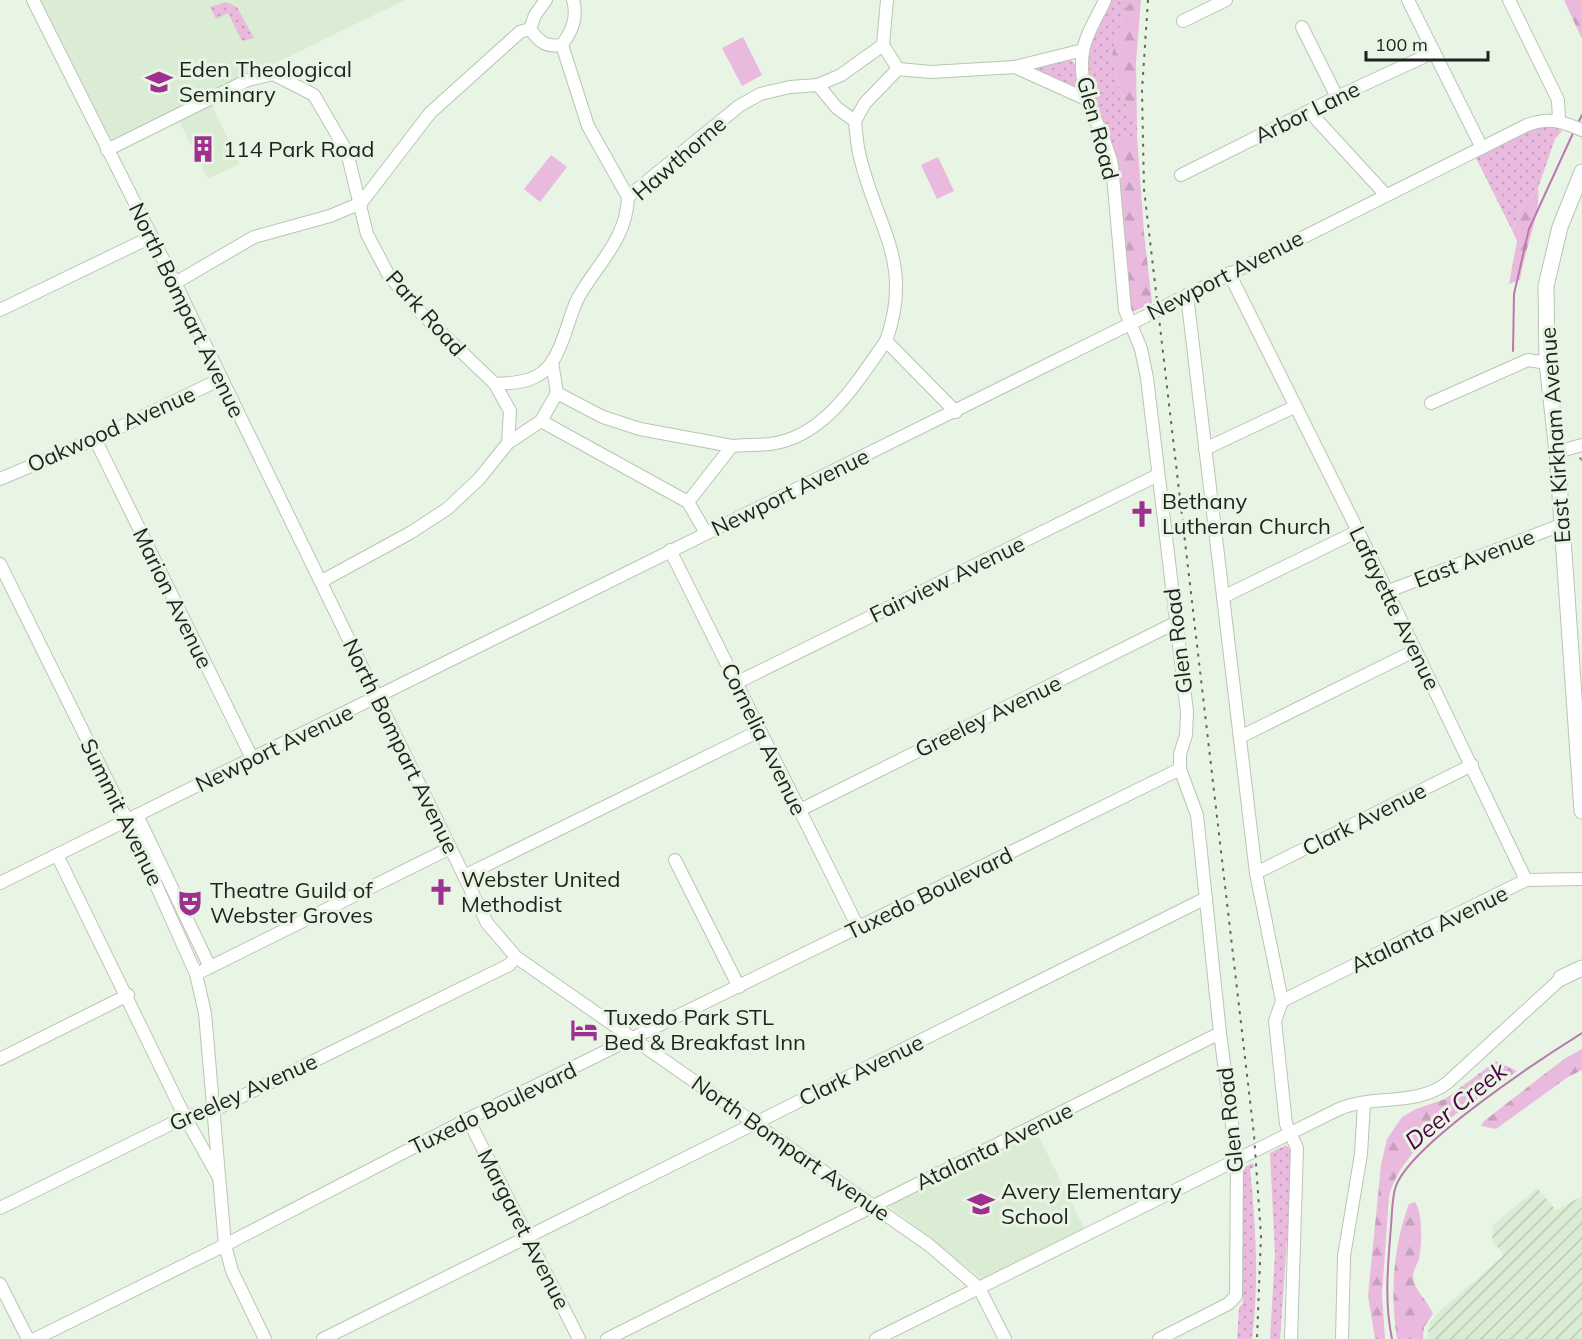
<svg xmlns="http://www.w3.org/2000/svg" width="1582" height="1339" font-family="Mulish,sans-serif">
  <defs>
    <pattern id="industrial-furrows" width="10" height="10" patternUnits="userSpaceOnUse" patternTransform="scale(1.5)"><rect width="10" height="10" fill="#dbecd4"/><path d="M-1 1l2-2M0 10L10 0M9 11l2-2" fill="none" stroke="#bccab6"/></pattern>
    <pattern id="grass-dots" width="8" height="8" patternUnits="userSpaceOnUse" patternTransform="scale(1.5)"><rect width="8" height="8" fill="#e9bade"/><path d="M2 2h.1M6 6h.1" fill="none" stroke="#c7a0be" stroke-width="1.8" stroke-linecap="round"/></pattern>
    <pattern id="forest-firs" width="22" height="20" patternUnits="userSpaceOnUse" patternTransform="scale(1.5)"><rect width="22" height="20" fill="#e9bade"/><path d="M5 1l3.5 6h-7zM16 11l3.5 6h-7z" fill="#c7a0be"/></pattern>
  </defs>
  <rect width="100%" height="100%" fill="#e8f5e4"/>
  <g fill="#dbecd4">
    <path d="M41 0H405L208 96 239 164 208 179 175 113 113 141 110 140Z"/>
    <path d="M1035 1129 1085 1230 983 1280 888 1205Z"/>
  </g>
  <path fill="url(#industrial-furrows)" d="M1537 1188 1556 1210 1582 1196V1339H1427L1430 1322 1440 1311 1502 1257 1503 1253 1492 1241 1493 1225Z"/>
  <g fill="url(#grass-dots)">
    <path d="M1107 0H1133L1125 9 1112 54 1120 90 1137 125V136H1126L1118 141V146L1114 153C1099 119 1082 87 1089 49 1091 33 1101 15 1107 0Z"/>
    <path d="M226 2 237 7 254 38 242 41 228 13 216 19 210 7Z"/>
    <path d="M1069 58 1077 66 1078 82 1075 88 1033 72V66Z"/>
    <path d="M1535 127H1554L1562 131 1555 139 1538 188 1520 211 1512 230 1475 156Z"/>
    <path d="M1286 1145 1291 1150 1292 1169 1280 1339H1270L1275 1254 1270 1153Z"/>
    <path d="M1253 1163 1254 1167 1250 1169C1256 1226 1259 1283 1252 1339H1237L1239 1308 1243 1303 1242 1168Z"/>
  </g>
  <g fill="url(#forest-firs)">
    <path d="M1133 0H1141L1136 63 1137 125 1120 90 1112 54 1125 9Z"/>
    <path d="M1564 0H1582V39Z"/>
    <path d="M1126 136H1137L1144 233 1152 303 1130 313 1114 153 1118 146V141Z"/>
    <path d="M1538 188C1541 215 1524 250 1520 280L1509 284 1517 241 1512 230 1520 211Z"/>
    <path d="M1582 1049V1070L1568 1077 1496 1129 1481 1126 1484 1121 1564 1059Z"/>
    <path d="M1496 1061 1517 1071C1474 1103 1403 1141 1389 1197L1382 1294 1385 1339H1375L1368 1296 1381 1165 1387 1139 1402 1117 1416 1109 1445 1099Z"/>
    <path d="M1415 1202C1423 1214 1422 1244 1419 1259 1417 1265 1413 1270 1413 1277 1414 1290 1428 1301 1433 1314L1424 1327 1423 1339H1397C1390 1293 1393 1247 1409 1204Z"/>
  </g>
  <g fill="#e9bade">
    <path d="M743 37 762 75 742 86 722 48Z"/>
    <path d="M551 155 567 167 540 202 524 189Z"/>
    <path d="M938 157 954 191 937 199 921 165Z"/>
  </g>
  <g fill="none" stroke-linecap="round" stroke-linejoin="round">
    <g stroke="#b97aad" stroke-width="2">
      <path d="M1578 123 1582 115"/>
      <path d="M1513 351 1514 294 1529 229 1574 131"/>
      <path d="M1580 458 1582 460"/>
      <path d="M1392 1339C1384 1301 1388 1264 1391 1226 1392 1214 1392 1200 1395 1189 1406 1147 1542 1058 1582 1033"/>
    </g>
    <defs>
      <g id="minor">
        <path d="M33 0 175 283 487 923 516 957 929 1245 979 1288 1005 1339"/>
        <path d="M887 0 883 45 898 69"/>
        <path d="M1105 0C1098 16 1085 35 1083 52 1076 94 1103 126 1112 165L1125 310 1141 349 1147 378 1187 712 1186 735 1180 754V769L1197 815 1220 1033 1237 1161 1236 1296 1228 1304 1159 1339"/>
        <path d="M1408 0 1482 148"/>
        <path d="M1509 0 1558 100 1559 120"/>
        <path d="M1183 21 1226 0"/>
        <path d="M1302 27 1337 97"/>
        <path d="M530 29C540 43 546 47 562 45 572 31 578 17 573 0"/>
        <path d="M530 29 535 15 546 0"/>
        <path d="M562 45 588 126 628 197"/>
        <path d="M1015 67 1083 50"/>
        <path d="M818 85 837 108 855 121C856 133 857 146 860 157 877 228 914 263 886 341L956 412"/>
        <path d="M1311 110 1317 120 1385 194"/>
        <path d="M855 121 865 103 898 69 931 72 1015 67 1086 99"/>
        <path d="M107 150 248 80 273 74 314 95 347 152 367 234 388 274 421 313 495 384 510 411 508 443"/>
        <path d="M1181 175 1337 97 1434 52"/>
        <path d="M1229 273 1358 531 1526 880"/>
        <path d="M175 283 254 237 330 216 361 203 430 113 520 32 530 29"/>
        <path d="M1187 295 1256 873 1282 1001 1275 1021 1286 1124 1297 1148 1291 1339"/>
        <path d="M1180 299 1527 125C1549 117 1561 121 1582 130"/>
        <path d="M0 310 151 237"/>
        <path d="M552 362 557 393"/>
        <path d="M495 384C517 383 539 382 552 362 565 343 568 318 578 298 597 264 627 239 628 197L739 106 760 94 790 87 818 85 841 75 883 45"/>
        <path d="M557 393 603 417 640 429 732 446"/>
        <path d="M1431 403 1528 360 1547 363"/>
        <path d="M541 421 557 393"/>
        <path d="M95 439 252 758"/>
        <path d="M1205 449 1294 407"/>
        <path d="M1557 452 1582 445"/>
        <path d="M0 479 95 439 221 379"/>
        <path d="M706 533 688 502 732 446C745 445 758 445 770 444 825 437 856 383 886 341"/>
        <path d="M670 550 858 927"/>
        <path d="M0 564 127 820 196 974 205 1013 225 1245 232 1271 265 1339"/>
        <path d="M322 581 410 533 447 509 479 479 508 443 541 421 688 502"/>
        <path d="M1386 592 1561 525"/>
        <path d="M1223 597 1358 531"/>
        <path d="M736 683 1158 475"/>
        <path d="M1240 737 1414 651"/>
        <path d="M800 810 1177 622"/>
        <path d="M137 815 210 967"/>
        <path d="M57 855 185 1117 218 1176"/>
        <path d="M675 860 739 987"/>
        <path d="M1256 873 1472 765"/>
        <path d="M464 876 759 731"/>
        <path d="M0 883 1146 316"/>
        <path d="M196 974 450 848"/>
        <path d="M1282 1001 1526 880 1582 879"/>
        <path d="M0 1059 128 995"/>
        <path d="M468 1119 579 1339"/>
        <path d="M0 1208 185 1117 214 1110 509 965 516 957"/>
        <path d="M0 1284 28 1339"/>
        <path d="M35 1339 225 1245 468 1119 1180 769"/>
        <path d="M323 1339 1206 898"/>
        <path d="M607 1339 1220 1033"/>
        <path d="M876 1339 1339 1109C1374 1094 1415 1107 1447 1083L1566 974"/>
        <path d="M1342 1339 1344 1256 1361 1154 1364 1103"/>
      </g>
      <g id="major">
        <path d="M1582 172 1560 227 1546 286 1547 363 1557 452 1582 811"/>
        <path d="M1561 978 1582 968"/>
      </g>
    </defs>
    <use href="#minor" stroke="#b9c5b5" stroke-width="14"/>
    <use href="#major" stroke="#b9c5b5" stroke-width="17"/>
    <use href="#minor" stroke="#fff" stroke-width="12"/>
    <use href="#major" stroke="#fff" stroke-width="15"/>
    <path stroke="#60675d" stroke-width="2" stroke-dasharray="3 6" stroke-linecap="butt" d="M1148 0 1142 90 1144 189 1254 1135 1261 1236 1257 1339"/>
    <defs>
      <path id="minor-bridge" d="M1146 316 1179 299"/>
    </defs>
    <use href="#minor-bridge" stroke="#b9c5b5" stroke-width="14" stroke-linecap="butt"/>
    <use href="#minor-bridge" stroke="#fff" stroke-width="12"/>
  </g>
  <defs>
    <symbol id="university-bare" viewBox="-9 -9 18 18"><path d="M0-5L7-2L0 1L-7-2ZM-4 1L0 2.5L4 1V4Q0 6-4 4Z" fill="#9e308f" stroke="#e8f5e4" stroke-width="2.5" paint-order="stroke"/></symbol>
    <symbol id="building-bare" viewBox="-9 -9 18 18"><path d="M-4-6H4V6H1V3H-1V6H-4ZM-2.5-4.3h1.7v1.8h-1.7ZM.8-4.3h1.7v1.8H.8ZM-2.5-1h1.7V.8h-1.7ZM.8-1h1.7V.8H.8Z" fill="#9e308f" stroke="#e8f5e4" stroke-width="2.5" paint-order="stroke"/></symbol>
    <symbol id="church-bare" viewBox="-9 -9 18 18"><path d="M-1.2-6h2.4v3.5h3.3v2.4h-3.3V6h-2.4V-.1h-3.3v-2.4h3.3Z" fill="#9e308f" stroke="#e8f5e4" stroke-width="2.5" paint-order="stroke"/></symbol>
    <symbol id="theatre-bare" viewBox="-9 -9 18 18"><path d="M-5-5.5Q0-4 5-5.5V0Q5 5 0 6Q-5 5-5 0ZM-3.3-2.5H-1v1.5H-3.3ZM1-2.5H3.3v1.5H1ZM-2.8 1Q0 5.5 2.8 1Z" fill="#9e308f" stroke="#e8f5e4" stroke-width="2.5" paint-order="stroke"/></symbol>
    <symbol id="hotel-bare" viewBox="-9 -9 18 18"><path d="M-6-4.5h1.5V1H6V5H4.5V3h-9V5H-6ZM-4 0a1.8 1.8 0 1 1 3.6 0ZM.5 0V-2.5h3Q6-2.5 6 0Z" fill="#9e308f" stroke="#e8f5e4" stroke-width="2.5" paint-order="stroke"/></symbol>
    <symbol id="school-bare" viewBox="-9 -9 18 18"><path d="M0-5L7-2L0 1L-7-2ZM-4 1L0 2.5L4 1V4Q0 6-4 4Z" fill="#9e308f" stroke="#e8f5e4" stroke-width="2.5" paint-order="stroke"/></symbol>
  </defs>
  <g fill-rule="evenodd">
    <use href="#university-bare" x="140" y="63" width="38" height="38"/>
    <use href="#building-bare" x="184" y="130" width="38" height="38"/>
    <use href="#church-bare" x="1123" y="495" width="38" height="38"/>
    <use href="#church-bare" x="422" y="873" width="38" height="38"/>
    <use href="#theatre-bare" x="171" y="884" width="38" height="38"/>
    <use href="#hotel-bare" x="565" y="1011" width="38" height="38"/>
    <use href="#school-bare" x="962" y="1185" width="38" height="38"/>
  </g>
  <g text-anchor="middle" stroke-width="6" stroke-linejoin="round" paint-order="stroke">
    <g font-size="22" fill="#1f231d" stroke="#e8f5e4" text-anchor="start">
      <text x="179" y="77">Eden Theological<tspan x="179" dy="25">Seminary</tspan></text>
      <text x="223" y="157">114 Park Road</text>
      <text x="1162" y="509">Bethany<tspan x="1162" dy="25">Lutheran Church</tspan></text>
      <text x="461" y="887">Webster United<tspan x="461" dy="25">Methodist</tspan></text>
      <text x="210" y="898">Theatre Guild of<tspan x="210" dy="25">Webster Groves</tspan></text>
      <text x="604" y="1025">Tuxedo Park STL<tspan x="604" dy="25">Bed &amp; Breakfast Inn</tspan></text>
      <text x="1001" y="1199">Avery Elementary<tspan x="1001" dy="25">School</tspan></text>
    </g>
    <g font-size="22" fill="#1f231d" stroke="#e8f5e4">
      <text transform="translate(1307 112) rotate(-26)" y="8">Arbor Lane</text>
      <text transform="translate(1098 128) rotate(75)" y="8">Glen Road</text>
      <text transform="translate(679 158) rotate(-41)" y="8">Hawthorne</text>
      <text transform="translate(1225 275) rotate(-27)" y="8">Newport Avenue</text>
      <text transform="translate(187 310) rotate(64)" y="8">North Bompart Avenue</text>
      <text transform="translate(426 313) rotate(48)" y="8">Park Road</text>
      <text transform="translate(111 429) rotate(-24)" y="8">Oakwood Avenue</text>
      <text transform="translate(1555 435) rotate(-94)" y="8">East Kirkham Avenue</text>
      <text transform="translate(790 492) rotate(-26)" y="8">Newport Avenue</text>
      <text transform="translate(1474 558) rotate(-21)" y="8">East Avenue</text>
      <text transform="translate(947 579) rotate(-26)" y="8">Fairview Avenue</text>
      <text transform="translate(173 598) rotate(64)" y="8">Marion Avenue</text>
      <text transform="translate(1395 608) rotate(64)" y="8">Lafayette Avenue</text>
      <text transform="translate(1178 641) rotate(-97)" y="8">Glen Road</text>
      <text transform="translate(988 716) rotate(-26)" y="8">Greeley Avenue</text>
      <text transform="translate(764 739) rotate(64)" y="8">Cornelia Avenue</text>
      <text transform="translate(401 746) rotate(64)" y="8">North Bompart Avenue</text>
      <text transform="translate(274 748) rotate(-26)" y="8">Newport Avenue</text>
      <text transform="translate(122 812) rotate(64)" y="8">Summit Avenue</text>
      <text transform="translate(1364 819) rotate(-27)" y="8">Clark Avenue</text>
      <text transform="translate(929 893) rotate(-26)" y="8">Tuxedo Boulevard</text>
      <text transform="translate(1429 929) rotate(-26)" y="8">Atalanta Avenue</text>
      <text transform="translate(861 1070) rotate(-26)" y="8">Clark Avenue</text>
      <text transform="translate(243 1092) rotate(-24)" y="8">Greeley Avenue</text>
      <text transform="translate(493 1108) rotate(-26)" y="8">Tuxedo Boulevard</text>
      <text transform="translate(1230 1120) rotate(-96)" y="8">Glen Road</text>
      <text transform="translate(994 1146) rotate(-26)" y="8">Atalanta Avenue</text>
      <text transform="translate(791 1148) rotate(35)" y="8">North Bompart Avenue</text>
      <text transform="translate(524 1229) rotate(63)" y="8">Margaret Avenue</text>
    </g>
    <g font-size="24" font-style="italic" fill="#4f0047" stroke="#e8f5e4">
      <text transform="translate(1456 1106) rotate(-39)" y="8">Deer Creek</text>
    </g>
  </g>
  <path d="M1366 51v9h122v-9" fill="none" stroke="#1f231d" stroke-width="3"/>
  <text x="1375" y="51" font-size="18" fill="#1f231d" stroke="#e8f5e4" stroke-width="4.5" paint-order="stroke">100 m</text>
</svg>
